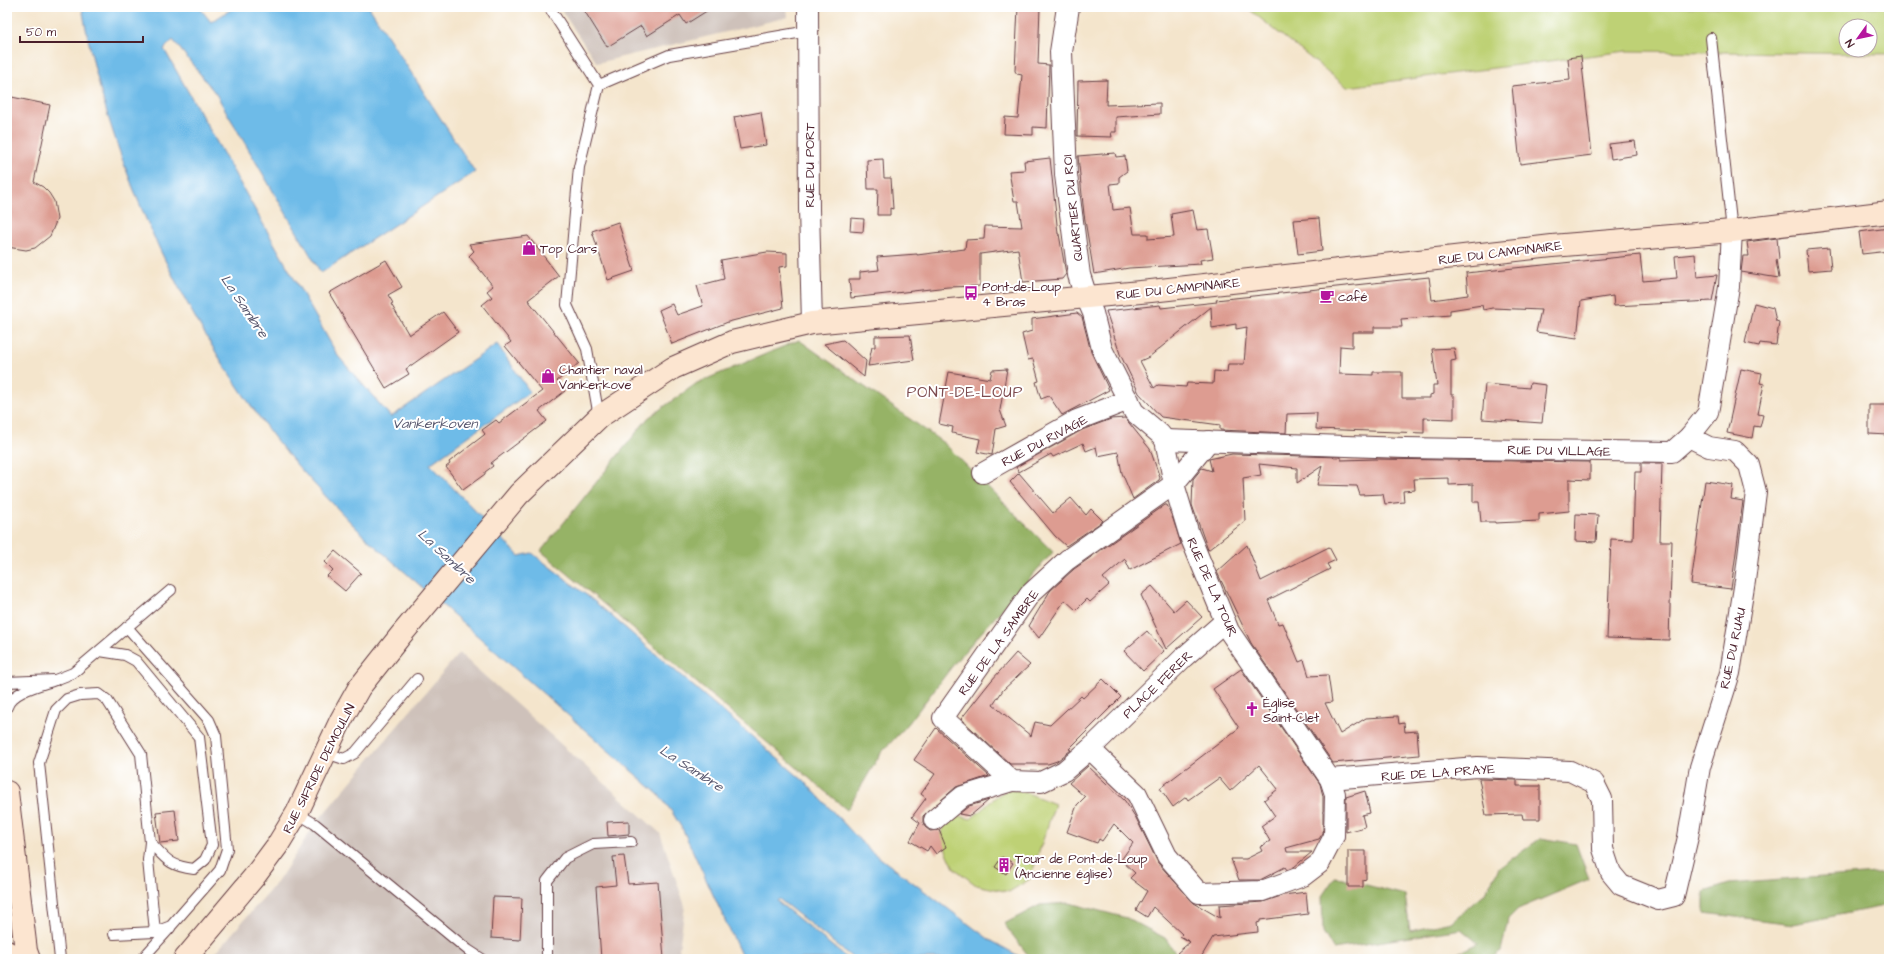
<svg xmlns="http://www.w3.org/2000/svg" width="1896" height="966" font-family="'Architects Daughter',sans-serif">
  <rect width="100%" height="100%" fill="#fff"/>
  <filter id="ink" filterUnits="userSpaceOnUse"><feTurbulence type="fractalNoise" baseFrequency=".025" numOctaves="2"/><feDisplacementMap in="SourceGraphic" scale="8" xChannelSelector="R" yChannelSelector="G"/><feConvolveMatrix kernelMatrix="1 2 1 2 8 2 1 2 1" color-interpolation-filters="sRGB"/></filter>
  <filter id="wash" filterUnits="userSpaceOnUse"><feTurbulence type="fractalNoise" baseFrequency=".012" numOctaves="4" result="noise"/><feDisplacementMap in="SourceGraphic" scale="16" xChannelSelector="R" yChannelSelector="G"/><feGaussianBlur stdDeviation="0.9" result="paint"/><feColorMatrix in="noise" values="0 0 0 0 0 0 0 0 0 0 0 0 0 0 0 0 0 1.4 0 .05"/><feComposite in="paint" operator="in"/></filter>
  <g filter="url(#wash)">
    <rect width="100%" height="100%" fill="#f4e5cc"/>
    <g fill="#cec1ba">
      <path d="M559 7H787L788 17 597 63Z"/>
      <path d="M459 653 660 833 685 906 679 949 683 959H210L278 881 315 824Z"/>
    </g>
    <g fill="#bed174" stroke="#847850" fill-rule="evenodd">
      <path d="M1246 7H1889V54L1627 51 1347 87ZM1846 26H1870V50H1846Z"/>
      <path d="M1012 787 1055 804 1030 879 1009 892 976 885 954 868 940 837 944 823 956 815 971 819 997 796Z"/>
    </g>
    <g fill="#96b366" stroke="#706948">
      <path d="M799 340 945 444 1053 552 957 660 908 724 881 753 847 810 541 551 648 418 697 383Z"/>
      <path d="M1541 838 1576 844 1589 879 1518 909 1508 919 1501 951 1492 959H1446L1478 943 1461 929 1333 949 1323 932 1322 896 1335 877 1405 895 1410 931 1451 922 1484 894 1499 868Z"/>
      <path d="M1889 872V905L1794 924 1704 913V892L1729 884Z"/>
      <path d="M1069 903 1127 918 1165 938 1180 959H1031L1004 924 1040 905Z"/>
    </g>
    <path fill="#6ebbe8" stroke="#5c6d8a" d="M82 7H199L211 22 235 7H369L475 172 321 273 216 94 173 40 164 49 338 356 391 417 497 344 530 392 430 464 519 556 532 553 594 601 805 782 868 849 990 940 1024 959H854L779 899 777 901 848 959H743L683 830 672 812 659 795 366 538C336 507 304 475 277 441 180 314 109 164 82 7Z"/>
    <g id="blocks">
      <g fill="#dd9c91" fill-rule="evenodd">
        <path d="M582 7H713L686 24 680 15 647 36 641 26 607 47Z"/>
        <path d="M1018 7H1040L1038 64 1049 65 1047 128 1033 127V135L1004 134 1005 117 1018 118 1022 75 1017 74 1015 71Z"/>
        <path d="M1581 56 1592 155 1520 164 1512 86 1570 80 1568 58Z"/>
        <path d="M1107 80 1106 105 1160 103V114L1116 117V132H1111L1112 137 1077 136 1078 81Z"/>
        <path d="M7 96 50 105 34 182 43 187 49 193 54 201 57 219 50 236 35 248 26 250 7 247V181L11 162 7 161Z"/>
        <path d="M761 112 766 145 740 149 734 117Z"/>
        <path d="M1635 141 1637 155 1611 159 1609 144Z"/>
        <path d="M1115 153 1116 157 1125 156 1127 171 1119 177V183L1110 184 1113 210 1130 208 1134 234H1148V239L1174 237 1171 214 1193 210 1197 230 1208 229 1213 258 1200 260 1201 264 1129 268 1094 274 1084 214 1078 156Z"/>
        <path d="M1050 158 1058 234H1059L1066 274 1062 279 1023 282 1018 249 980 254V286L948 287 851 298 849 279H860V272L879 270 877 257 917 254V255L965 249 966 240 984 239 985 226 1022 227 1018 201H1014L1009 171 1025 170 1024 161Z"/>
        <path d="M883 159 884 178H891L893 209 890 208V215H877L878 189H868L867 160Z"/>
        <path d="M851 218 864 219 863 232 850 231Z"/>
        <path d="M1319 218 1322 251 1298 254 1294 220Z"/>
        <path d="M618 222 634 271 608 280 592 231Z"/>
        <path d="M1889 228V251L1862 254 1859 232Z"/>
        <path d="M528 236 559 276 528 300 579 363 557 381 565 391 539 411 547 421 491 463 493 466 485 472V474L463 490 446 467 450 464 449 462 484 435 485 434 482 430 496 420 499 423 542 391 505 346 511 342 482 305 492 297 487 291 493 286 469 256 474 251 469 244Z"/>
        <path d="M1777 238 1779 259 1776 260 1779 278 1741 272 1743 256H1749L1747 242Z"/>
        <path d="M1829 248 1831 269 1808 271 1806 250Z"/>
        <path d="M767 252 787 253V266L779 267 783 308 728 322 672 344 659 310 672 304 677 315 703 306 697 286 724 279 721 260Z"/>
        <path d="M1695 254 1697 277 1717 275 1712 301 1614 306 1613 296 1581 301 1577 338 1536 332 1541 310 1492 308 1483 310 1482 305 1450 310V315L1401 319 1402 327H1374V332H1352V347L1340 346 1339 374 1373 375V372H1402V398H1430V395L1433 394V385H1437L1432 349 1454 348 1456 360 1451 361V395H1454V419L1424 418V433L1316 429 1317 413 1287 414 1286 433 1220 430V425L1161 417 1139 393 1120 354 1106 311 1160 305 1161 308 1217 302 1216 300 1429 277 1432 300 1468 295 1466 273 1640 255 1643 281 1677 278 1675 256ZM1211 307 1212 328 1236 324V329L1247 327 1244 364H1228L1227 372 1214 371 1213 384 1187 383 1186 387 1158 385 1154 388 1140 361 1149 357Z"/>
        <path d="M386 260 402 287 388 295 393 303 391 304 409 335 443 312 458 332 406 369 409 374 386 388 329 293Z"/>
        <path d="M1754 303 1773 308 1776 321 1779 322 1776 345 1760 343 1759 346 1745 343Z"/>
        <path d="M1077 313 1082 317 1091 352 1109 390 1062 415 1049 396 1041 399 1036 382 1039 381 1033 359 1028 360 1022 334 1032 331V319Z"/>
        <path d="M910 335 914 360 868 366 872 347H875V336Z"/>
        <path d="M843 340 866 361 864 377 824 344Z"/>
        <path d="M1007 369 1000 410 1006 426 996 429 992 455 977 452 980 439 952 433 953 427 939 424 949 372 990 379 992 370Z"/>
        <path d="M1741 369 1762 373 1760 383 1764 384 1758 414 1763 415 1760 427 1754 426 1752 438 1727 433Z"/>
        <path d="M1530 383 1546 385 1542 423 1482 419 1485 384 1529 388Z"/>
        <path d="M1869 405H1889V435L1869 434Z"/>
        <path d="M1125 418 1150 449 1160 478 1159 480 1133 499 1122 473 1118 452 1098 456 1096 447 1086 451 1083 443 1053 457 1051 454 1019 472 1016 467 1082 430 1111 419Z"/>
        <path d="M1232 454 1341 457V460L1377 459 1590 462V480L1569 479V511L1539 514V521L1495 523V522H1481L1479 502H1473V484L1449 485V478L1414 479 1415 490 1403 491 1404 502 1385 504 1383 494 1360 495 1357 486 1317 485 1322 466 1297 483V468L1259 464 1261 475 1243 478 1245 521 1208 550 1192 505 1193 479 1202 468 1212 471 1209 459Z"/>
        <path d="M1641 463H1662L1660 541H1672L1669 640 1607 638 1611 539 1633 540 1635 472H1641Z"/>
        <path d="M1019 473 1053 513 1071 498 1086 515 1091 509 1103 521 1066 546 1055 536 1010 482Z"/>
        <path d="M1705 481 1733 485 1731 499 1743 501 1731 589 1691 584Z"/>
        <path d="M1165 505H1167L1173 519 1181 544 1130 570 1125 559 1103 578 1109 585 1090 602 1087 599 1076 610 1065 600 1039 638 1029 626 1050 591 1074 569Z"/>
        <path d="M1576 514 1598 515 1596 542 1575 541Z"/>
        <path d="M1247 545 1261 581 1329 547 1336 560 1327 564 1330 569 1268 600 1278 624 1283 623 1299 662 1304 660 1309 676 1328 675 1332 702 1325 703 1340 734 1366 718 1398 716 1399 724 1404 723 1405 732 1417 731 1419 755 1333 763 1251 643 1217 572Z"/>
        <path d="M335 551 361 573 345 591 327 576 333 570 325 562Z"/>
        <path d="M1152 586 1174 611 1186 600 1202 617 1166 649 1141 595Z"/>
        <path d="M1147 631 1164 651 1143 671 1124 651Z"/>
        <path d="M1016 653 1030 665 1003 690 993 705 1031 736 1035 722 1050 725 1081 696 1083 698 1103 679 1121 697 1069 749 1071 750 1057 761 1048 764H1010L961 719 991 681Z"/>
        <path d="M1241 669 1320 784 1323 796V833L1319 839 1286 848 1287 852H1312L1294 867 1287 870 1285 867 1260 880H1239L1231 859H1246L1262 851 1260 847 1270 841 1261 826 1275 816 1264 800 1278 789 1259 765 1230 791 1219 778 1188 800 1186 797 1173 807 1160 788 1239 728 1213 689Z"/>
        <path d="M936 728 989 776 956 787 923 816V822L925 827 930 831 939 830 946 847 936 854 930 846 927 851 910 841 920 823 912 817 926 798 921 794 935 774 914 760Z"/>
        <path d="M1088 766 1125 801 1136 818 1158 863 1194 903 1220 918 1219 905 1263 902 1284 895 1306 892 1308 914 1260 920V922L1257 923 1258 932 1213 937 1200 959H1187L1177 953 1190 942 1180 936 1182 934 1153 907 1147 917 1136 910 1147 891 1130 878 1135 873 1121 860 1133 843 1114 824 1102 841 1099 839 1097 843 1067 832 1077 805 1085 797 1069 783Z"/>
        <path d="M1479 779 1517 780V786H1540V819H1523L1522 814 1486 815Z"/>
        <path d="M1365 791 1370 813 1362 815 1365 827 1346 832V797Z"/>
        <path d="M989 800 970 816 959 814 969 806Z"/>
        <path d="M175 810 179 841 160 843 156 812Z"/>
        <path d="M629 821V834L608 836 607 822Z"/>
        <path d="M1348 851H1366V879L1363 880V887H1348Z"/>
        <path d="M624 856 628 884 658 882 664 959H601L596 887 616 885 613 857Z"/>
        <path d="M1002 857 1013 863 1006 874 995 867Z"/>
        <path d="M493 897 522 898 520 940 491 938Z"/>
      </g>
    </g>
  </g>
  <g filter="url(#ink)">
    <use href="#blocks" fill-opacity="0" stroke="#643d43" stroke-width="1"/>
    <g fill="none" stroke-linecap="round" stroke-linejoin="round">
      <defs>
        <g id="service">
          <path d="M549 7 599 85 579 167 567 305 587 349 599 417"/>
          <path d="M1711 38 1732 231"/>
          <path d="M599 85 669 55 809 31"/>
          <path d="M100 651 125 655 136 661 199 737 212 845 205 860 194 869C169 866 166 859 150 842"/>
          <path d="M55 680 73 673 171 590"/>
          <path d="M7 682 55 680C41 685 12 691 7 707"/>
          <path d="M326 753 344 759 355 753 417 679"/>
          <path d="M297 813 315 824 468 950 482 959"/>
          <path d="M114 934 155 932 171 926 220 870 227 849 216 736 209 720 127 627"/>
          <path d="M60 959 39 763 56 710 67 699 80 695 99 694 107 700 141 754 150 842 148 860 155 932"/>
          <path d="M142 959 170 928"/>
          <path d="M547 959V881L565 858 593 844 631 842"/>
        </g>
        <g id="minor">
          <path d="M808 7 809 209 812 323"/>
          <path d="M1086 297 1093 313 1102 349 1134 412 1160 434 1165 440 1174 484 1189 534 1229 631 1330 779 1335 794 1334 836 1320 863 1303 876 1262 891 1199 893 1167 856 1137 794 1090 749"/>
          <path d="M1165 440 1405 448 1672 452 1689 437 1708 413 1729 287 1732 231"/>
          <path d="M1209 441 1174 484 1067 560 1030 594 943 718 1012 781 1041 782 1064 771 1090 749 1183 658 1225 621"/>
          <path d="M983 473 1077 420 1129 400"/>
          <path d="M1330 779 1477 767 1570 771 1594 783 1602 799 1603 849 1611 873 1621 885 1658 900 1674 896 1688 837 1700 767 1730 673 1745 581 1756 492 1749 465 1735 451 1709 447 1689 437"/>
          <path d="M934 820 963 796 1012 781"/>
        </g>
        <path id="tertiary" d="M1068 7 1061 52 1066 175 1079 275 1086 297"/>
        <g id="secondary">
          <path d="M7 792 26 951 29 959"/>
          <path d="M7 952 10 959"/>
          <path d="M185 959 254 877 277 846 297 813 341 720 359 688 401 635 519 494 599 417 673 368 732 342 812 323 1151 291 1552 246 1732 231 1889 212"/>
        </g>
      </defs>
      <use href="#service" stroke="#643d43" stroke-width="12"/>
      <use href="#minor" stroke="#643d43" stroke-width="22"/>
      <use href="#tertiary" stroke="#643d43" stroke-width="24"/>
      <use href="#secondary" stroke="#643d43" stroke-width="24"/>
      <use href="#service" stroke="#fff" stroke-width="10"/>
      <use href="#minor" stroke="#fff" stroke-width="20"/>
      <use href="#tertiary" stroke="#fff" stroke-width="22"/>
      <use href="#secondary" stroke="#fce5d0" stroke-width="22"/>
    </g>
  </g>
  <defs>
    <symbol id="shop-bare" viewBox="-9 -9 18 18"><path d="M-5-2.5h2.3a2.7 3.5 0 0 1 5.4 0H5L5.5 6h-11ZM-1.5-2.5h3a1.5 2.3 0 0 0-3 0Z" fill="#b5179e" stroke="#fff" stroke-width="2.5" paint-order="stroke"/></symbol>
    <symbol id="bus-bare" viewBox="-9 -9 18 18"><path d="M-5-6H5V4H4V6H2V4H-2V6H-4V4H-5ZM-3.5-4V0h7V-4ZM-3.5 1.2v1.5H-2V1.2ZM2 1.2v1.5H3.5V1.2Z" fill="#b5179e" stroke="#fff" stroke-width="2.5" paint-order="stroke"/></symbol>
    <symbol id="cafe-bare" viewBox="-9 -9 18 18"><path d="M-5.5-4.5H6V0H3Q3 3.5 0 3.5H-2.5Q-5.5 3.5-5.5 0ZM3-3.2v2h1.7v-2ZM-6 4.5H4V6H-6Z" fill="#b5179e" stroke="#fff" stroke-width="2.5" paint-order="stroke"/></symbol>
    <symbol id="church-bare" viewBox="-9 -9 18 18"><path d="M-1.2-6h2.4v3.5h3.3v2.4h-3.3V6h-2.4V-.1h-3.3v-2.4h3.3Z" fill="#b5179e" stroke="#fff" stroke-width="2.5" paint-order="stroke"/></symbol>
    <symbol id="building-bare" viewBox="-9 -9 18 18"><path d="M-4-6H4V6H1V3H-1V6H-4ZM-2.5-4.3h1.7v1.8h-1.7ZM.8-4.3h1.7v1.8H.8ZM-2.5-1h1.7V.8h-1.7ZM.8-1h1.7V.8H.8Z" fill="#b5179e" stroke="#fff" stroke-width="2.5" paint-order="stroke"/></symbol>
  </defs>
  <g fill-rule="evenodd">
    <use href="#shop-bare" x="519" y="238" width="20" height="20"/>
    <use href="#bus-bare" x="961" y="283" width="20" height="20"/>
    <use href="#cafe-bare" x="1317" y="286" width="20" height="20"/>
    <use href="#shop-bare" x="538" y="366" width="20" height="20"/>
    <use href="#church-bare" x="1242" y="699" width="20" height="20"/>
    <use href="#building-bare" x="994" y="855" width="20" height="20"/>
  </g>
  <g text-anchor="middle" stroke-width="4" stroke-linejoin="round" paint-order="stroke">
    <g font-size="13" fill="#4a1f2b" stroke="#fff">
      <text transform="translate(809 165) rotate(-90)" y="5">RUE DU PORT</text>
      <text transform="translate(1072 208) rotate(-96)" y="5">QUARTIER DU ROI</text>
      <text transform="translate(1500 252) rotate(-7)" y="5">RUE DU CAMPINAIRE</text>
      <text transform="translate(1178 288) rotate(-6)" y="5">RUE DU CAMPINAIRE</text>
      <text transform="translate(1044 440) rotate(-28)" y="5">RUE DU RIVAGE</text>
      <text transform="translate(1559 450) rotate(1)" y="5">RUE DU VILLAGE</text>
      <text transform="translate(1213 587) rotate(66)" y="5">RUE DE LA TOUR</text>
      <text transform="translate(998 642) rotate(-54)" y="5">RUE DE LA SAMBRE</text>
      <text transform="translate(1732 648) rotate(-78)" y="5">RUE DU RUAU</text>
      <text transform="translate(1157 684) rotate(-44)" y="5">PLACE FERER</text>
      <text transform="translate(318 768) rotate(-63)" y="5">RUE SIFRIDE DEMOULIN</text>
      <text transform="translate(1438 772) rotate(-4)" y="5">RUE DE LA PRAYE</text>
    </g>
    <g font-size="13" fill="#4a1f2b" stroke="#fff" text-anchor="start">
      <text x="540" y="253">Top Cars</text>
      <text x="982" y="291">Pont-de-Loup<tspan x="982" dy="15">4 Bras</tspan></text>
      <text x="1338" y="301">café</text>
      <text x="559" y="374">Chantier naval<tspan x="559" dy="15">Vankerkove</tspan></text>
      <text x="1263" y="707">Église<tspan x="1263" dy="15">Saint-Clet</tspan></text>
      <text x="1015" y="863">Tour de Pont-de-Loup<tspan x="1015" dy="15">(Ancienne église)</tspan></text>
    </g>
    <g font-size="14" font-style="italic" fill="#57566d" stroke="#fff">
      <text transform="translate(245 306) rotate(56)" y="5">La Sambre</text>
      <text x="435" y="428">Vankerkoven</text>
      <text transform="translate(447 556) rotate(43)" y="5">La Sambre</text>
      <text transform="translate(692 768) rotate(33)" y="5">La Sambre</text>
    </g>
    <g font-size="15" letter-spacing="1" fill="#7d4b4f" stroke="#fff">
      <text x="965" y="397">PONT-DE-LOUP</text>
    </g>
  </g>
  <rect width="1896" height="966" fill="none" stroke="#fff" stroke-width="24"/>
  <g transform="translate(1858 38) rotate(237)"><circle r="19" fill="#ffffff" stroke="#b7a5aa"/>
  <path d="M0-3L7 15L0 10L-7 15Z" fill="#b5179e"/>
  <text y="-6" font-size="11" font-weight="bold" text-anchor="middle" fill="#4a1f2b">N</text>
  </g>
  <path d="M20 36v6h123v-6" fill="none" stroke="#4a1f2b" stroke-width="2"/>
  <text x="26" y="36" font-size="12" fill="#4a1f2b" stroke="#ffffff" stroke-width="3" paint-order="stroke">50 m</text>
</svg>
